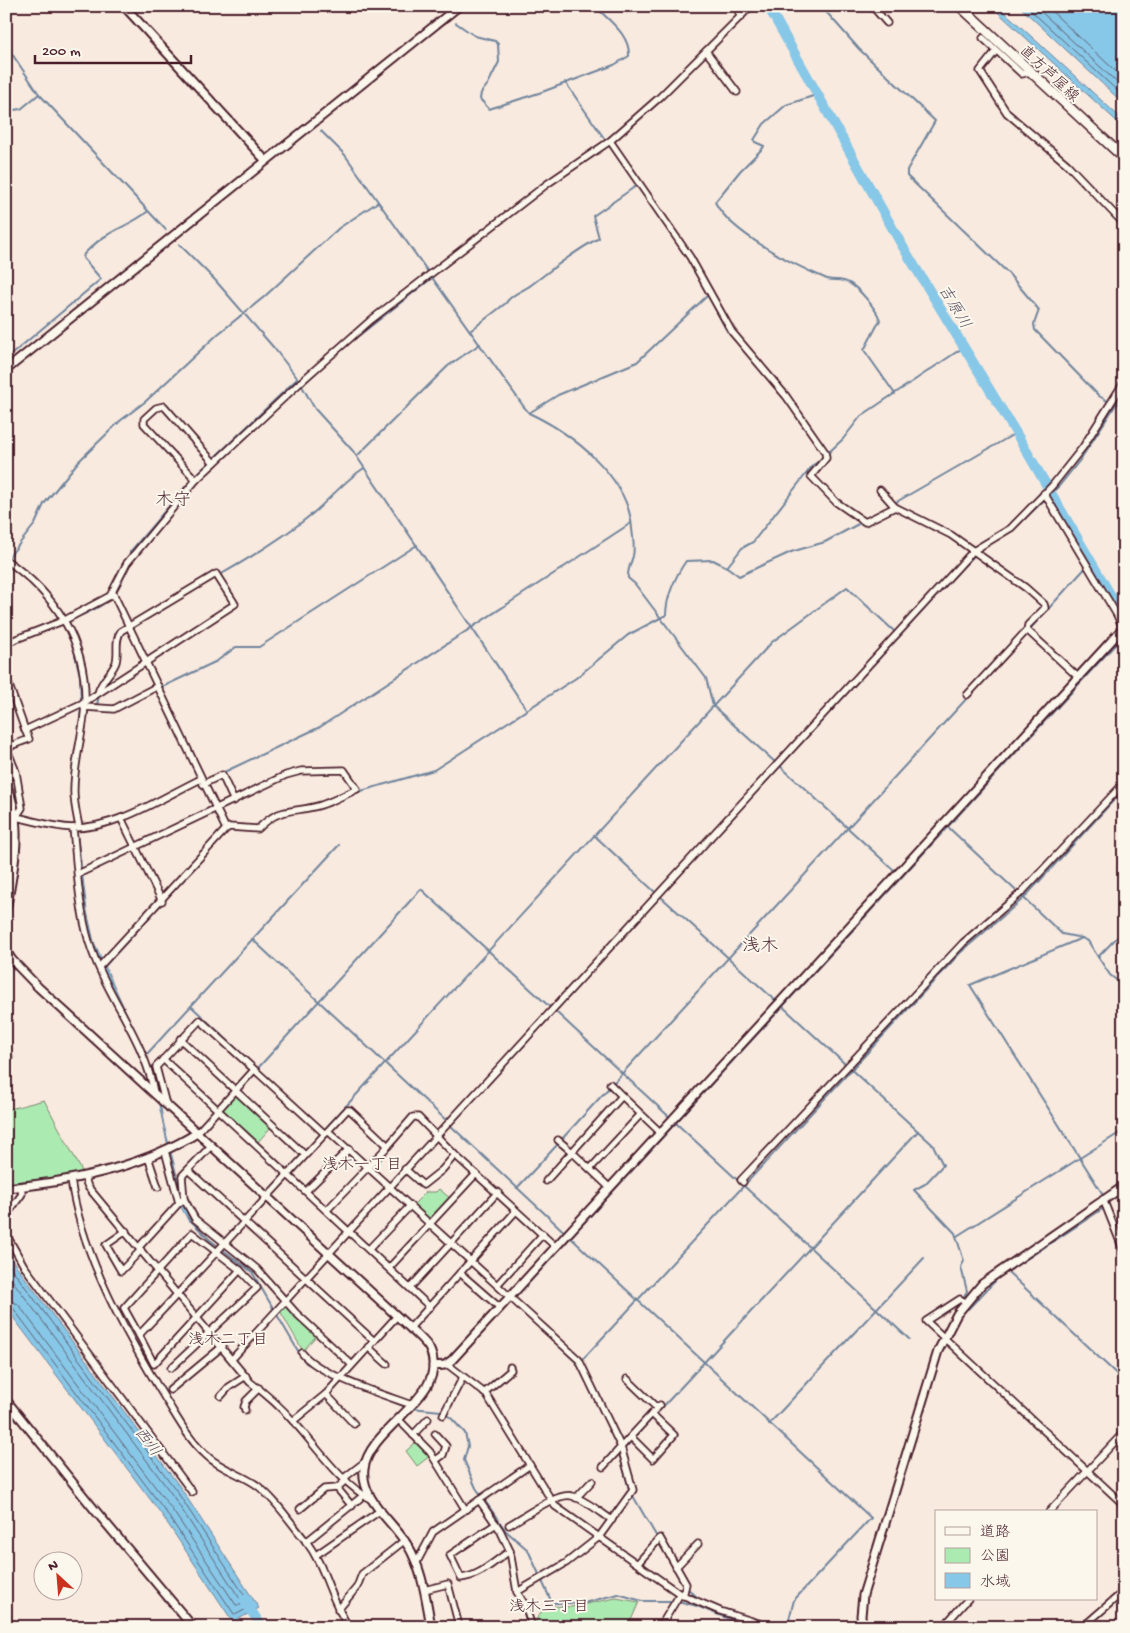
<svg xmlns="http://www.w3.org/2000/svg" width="1130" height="1633" font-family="'Gochi Hand','Klee One',sans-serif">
  <rect width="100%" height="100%" fill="#f9eadf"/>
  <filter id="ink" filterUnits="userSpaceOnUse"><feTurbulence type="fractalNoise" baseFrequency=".02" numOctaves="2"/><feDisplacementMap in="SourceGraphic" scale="10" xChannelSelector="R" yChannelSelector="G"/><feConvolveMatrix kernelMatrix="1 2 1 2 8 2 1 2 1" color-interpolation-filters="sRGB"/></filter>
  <g filter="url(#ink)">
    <g fill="#abebb2" stroke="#7a856e">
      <path d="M235 1093 272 1126 257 1143 220 1110Z"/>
      <path d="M44 1100 83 1173 6 1184V1110Z"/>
      <path d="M439 1189 451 1199 431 1219H428L414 1204 426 1192H436Z"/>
      <path d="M284 1304 316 1336 303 1351 279 1309Z"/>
      <path d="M416 1442 430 1456 417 1466 406 1451Z"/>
      <path d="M616 1598 639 1602 628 1627H535L534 1623 541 1612 553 1606 571 1607Z"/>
    </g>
    <g fill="#87c7e7" stroke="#6f849c">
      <path d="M991 6H998L1124 121V128Z"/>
      <path d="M1019 6H1124V104Z"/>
      <path d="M75 829H77L87 911 94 942 155 1075 164 1125 189 1222 181 1207 154 1082 96 957 88 932Z"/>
      <path d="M6 1252 180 1487 259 1608 233 1622 162 1515 6 1308Z"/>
    </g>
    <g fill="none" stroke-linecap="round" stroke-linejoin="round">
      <g stroke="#626276" stroke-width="1">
        <path d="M1026 6 1124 97"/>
        <path d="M1035 6 1124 89"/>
        <path d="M1046 6 1124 79"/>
        <path d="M6 1261 176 1490 250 1604V1607L237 1614H234L166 1512 13 1308 6 1306"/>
        <path d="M6 1272 171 1493 242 1602 241 1605H236L171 1508 18 1304 6 1299"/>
      </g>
      <g stroke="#6f849c" stroke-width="2">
        <path d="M821 6 859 49 935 121 907 170V176L1008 273 1039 310 1034 324 1035 330 1099 396 1109 402"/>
        <path d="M456 23 475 36 495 41 498 44 499 62 488 84 481 93 480 99 489 109 542 92 614 65 629 56C630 36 612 23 599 10V6"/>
        <path d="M6 45 39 94 166 230"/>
        <path d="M565 82 627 171"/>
        <path d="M816 95 786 105 764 124 754 140 755 142 764 146 763 148 740 171 715 202C730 233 796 266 827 279 834 281 842 279 849 283 859 288 877 310 880 320L864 350 895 394"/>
        <path d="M6 111 21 109 39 94"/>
        <path d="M321 131 345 155 524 407 529 413C573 434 629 477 632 529 633 537 635 548 633 556 631 563 627 571 628 578L635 584 706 678 713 706 776 763"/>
        <path d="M179 244 215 280 274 348 298 379 315 409 353 451 527 710"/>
        <path d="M470 331 506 303C512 293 522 292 531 285 554 268 574 251 599 238L593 216 636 186V183"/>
        <path d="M352 341 432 278"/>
        <path d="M6 359 101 279 83 258 84 254C91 247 99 239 109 234 122 226 135 222 147 212"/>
        <path d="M302 386 329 360"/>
        <path d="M6 387 8 390 6 397"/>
        <path d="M1117 403 1124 407"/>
        <path d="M529 413 558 395 637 362 708 295 727 331 767 377"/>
        <path d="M827 454 843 439 861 416 964 347"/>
        <path d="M357 456 448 366 480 344"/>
        <path d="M195 476 297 379"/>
        <path d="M879 512 1016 433"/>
        <path d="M130 556V552L192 479"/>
        <path d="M8 558 35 524 44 504 78 462 120 421 146 401 218 334 264 297 339 228 378 202"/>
        <path d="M6 564 16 571"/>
        <path d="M727 567 739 576 791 552 825 542 862 522"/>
        <path d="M218 576C250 558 283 538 312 514 330 499 344 481 364 468"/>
        <path d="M72 619C107 606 116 599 130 563"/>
        <path d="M1029 630 1090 563"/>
        <path d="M74 650 80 676 81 702"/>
        <path d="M160 688 217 661 236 647H259L417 545"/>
        <path d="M97 705 99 695"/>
        <path d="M79 732 81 706"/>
        <path d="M780 766 896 872"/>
        <path d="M222 773 320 727 631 523"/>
        <path d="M201 784 212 807"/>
        <path d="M71 786 72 798"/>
        <path d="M190 787 202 782"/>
        <path d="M342 799 361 791 434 770 576 678 628 635 666 615C666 597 676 575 686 561L713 560 727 567 742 548 753 542 813 465 822 459"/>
        <path d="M214 812 223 830"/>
        <path d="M948 827 1062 934 1082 938"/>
        <path d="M242 831H257"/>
        <path d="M594 835 656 893"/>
        <path d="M660 896 777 1002"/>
        <path d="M252 939 448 1122"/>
        <path d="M1098 957 1110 975 1124 986"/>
        <path d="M103 968 216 844"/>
        <path d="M781 1005 933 1145 943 1165 925 1184 914 1190 955 1233 964 1261 961 1267 967 1291 963 1298"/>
        <path d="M192 1007 310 1117"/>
        <path d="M556 1012 909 1339"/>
        <path d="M146 1055 339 845"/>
        <path d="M258 1068 421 889 552 1009"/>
        <path d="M451 1125 964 566 979 551 1013 530 1060 485 1080 460 1124 392"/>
        <path d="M451 1126 871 1518 794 1600 787 1627"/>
        <path d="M324 1130 772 642 847 587 896 633"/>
        <path d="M561 1140 969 696"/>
        <path d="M517 1188 558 1144"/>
        <path d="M1104 1196 970 985 1082 938 1088 941 1098 957 1124 930"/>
        <path d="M1106 1200 1119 1231"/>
        <path d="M1108 1202 1124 1192"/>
        <path d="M188 1218 210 1240 252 1272 301 1356 306 1363 315 1367"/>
        <path d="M957 1236 1124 1130"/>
        <path d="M1007 1271 1124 1381"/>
        <path d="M515 1298 1124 635"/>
        <path d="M968 1309 998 1278 1104 1208"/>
        <path d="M529 1318 578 1364 597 1403"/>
        <path d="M931 1321 945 1335"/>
        <path d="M581 1361 960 953 1024 898 1124 789"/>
        <path d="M383 1398 407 1407"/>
        <path d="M411 1408 441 1411 451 1418 465 1433 468 1446 464 1460 476 1488 506 1531 528 1550 552 1603H584L618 1594 642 1601H674"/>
        <path d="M769 1424 924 1258"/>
        <path d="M623 1450 918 1131"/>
        <path d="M619 1453 629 1489 684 1584"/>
        <path d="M687 1588 698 1598 697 1601"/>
        <path d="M678 1601 697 1606 749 1627"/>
      </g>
      <g stroke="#87c7e7" stroke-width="10">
        <path d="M768 6 903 247 1016 433 1124 618"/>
        <path d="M244 1600 262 1627"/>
      </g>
      <defs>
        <g id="minor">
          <path d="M736 6 741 17"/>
          <path d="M872 6 887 23"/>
          <path d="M983 38 1022 74 1029 72"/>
          <path d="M706 51 737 92"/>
          <path d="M995 52 980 71 1007 113 1067 164 1124 224"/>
          <path d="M610 141 690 257 732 332 786 396 825 452 826 458 811 476 836 502 865 522 895 507"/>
          <path d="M196 480 144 424V419L156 408 164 406 214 463"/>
          <path d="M880 490 895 507 951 535 1026 588 1044 604 1045 608 1028 625 1027 630 967 695"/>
          <path d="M1044 493 1117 615 1123 628"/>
          <path d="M6 560C55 594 87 642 85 703 84 733 73 763 74 793 74 804 77 816 79 827"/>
          <path d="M113 593 226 829"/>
          <path d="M1027 630 1079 678"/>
          <path d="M6 643 65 620 110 596 127 563 196 480 303 380 371 320 547 184 610 141 660 97 751 6"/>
          <path d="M6 677 25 730"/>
          <path d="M84 707 114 709 158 686"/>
          <path d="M7 749 16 772 22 808 16 817C35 821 53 827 73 828 118 828 161 798 201 779"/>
          <path d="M6 751 13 745 29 739 25 730 85 702 235 604 216 574 121 631C114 641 119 651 116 662 113 672 101 680 98 693"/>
          <path d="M6 769 14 767"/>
          <path d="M6 777 16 774"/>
          <path d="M203 784 222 775 234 801"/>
          <path d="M121 818 162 901"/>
          <path d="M73 828C77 865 78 905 89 942 105 994 145 1039 154 1093"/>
          <path d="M78 874 286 775 301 771 344 770 357 789C345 795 333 801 321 805 293 814 281 805 258 829L229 827 226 829 99 967"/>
          <path d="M180 1039 305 1155"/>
          <path d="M6 1049 9 1057 6 1058"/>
          <path d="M163 1059 430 1307"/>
          <path d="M610 1084 622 1096"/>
          <path d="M165 1101 156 1067 200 1020 325 1134"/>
          <path d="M328 1131 579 1360 621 1447 603 1467"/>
          <path d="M197 1133 254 1070"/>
          <path d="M165 1151 179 1203 184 1199 195 1219 257 1269 296 1313 351 1364"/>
          <path d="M148 1157 158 1187"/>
          <path d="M405 1169 423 1185 442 1170 455 1155"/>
          <path d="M590 1169 641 1114"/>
          <path d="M188 1170 374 1341"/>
          <path d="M84 1176 88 1187 250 1382C266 1394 280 1406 293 1421 318 1448 340 1483 372 1500"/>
          <path d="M71 1180C82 1257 126 1334 166 1400 178 1419 189 1440 206 1455 220 1469 242 1474 258 1486 276 1500 290 1522 305 1540 327 1568 329 1599 349 1627"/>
          <path d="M546 1181 572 1152 558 1140"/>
          <path d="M743 1182 741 1180 963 943 1022 892 1124 783"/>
          <path d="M610 1188 572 1152 622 1096 661 1133"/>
          <path d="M306 1191 349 1149"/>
          <path d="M184 1199 182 1176 211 1146"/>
          <path d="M1103 1199 1124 1252"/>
          <path d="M327 1210 388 1146"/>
          <path d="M6 1216 22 1194 21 1187"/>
          <path d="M126 1231 106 1245 121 1271 141 1250"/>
          <path d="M6 1234 24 1266 192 1492"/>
          <path d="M139 1247 179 1203"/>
          <path d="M369 1249 410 1206"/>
          <path d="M389 1268 476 1174"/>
          <path d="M240 1270 192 1233 124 1308 139 1335C209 1261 278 1185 347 1110H350L388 1146 413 1117H418L455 1155 556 1247"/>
          <path d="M460 1273 499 1307"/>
          <path d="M497 1285 543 1234"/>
          <path d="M410 1288 498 1192"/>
          <path d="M965 1302 960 1299 926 1321 1124 1505"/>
          <path d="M410 1328 516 1211"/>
          <path d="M139 1335 154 1364 240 1270 257 1288 171 1368"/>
          <path d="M368 1347 387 1364"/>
          <path d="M302 1353C319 1375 384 1395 412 1405"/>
          <path d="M233 1358 973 551 1011 528 1052 486 1083 447 1124 382"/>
          <path d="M447 1364 486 1394 555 1506 680 1594 720 1611 771 1627"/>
          <path d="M627 1379 657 1408"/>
          <path d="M170 1390 223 1346"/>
          <path d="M484 1393 511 1370 510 1367"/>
          <path d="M326 1394 354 1424"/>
          <path d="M221 1396 229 1387 246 1376"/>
          <path d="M245 1410 244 1407 246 1401 259 1388"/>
          <path d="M443 1415 463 1377"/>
          <path d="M398 1419 430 1452 465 1509"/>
          <path d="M293 1421 326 1394 397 1316"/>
          <path d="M435 1434 446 1446 443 1455 436 1460"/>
          <path d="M413 1435 428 1419"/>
          <path d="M631 1437 653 1459 674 1435 652 1414"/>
          <path d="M344 1478 366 1461"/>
          <path d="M337 1488 352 1506"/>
          <path d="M576 1498 592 1481"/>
          <path d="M479 1500 500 1530 510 1551 517 1592 525 1605 532 1627"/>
          <path d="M300 1509 324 1489 337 1488 346 1480"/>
          <path d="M1049 1512 1124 1432"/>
          <path d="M496 1524 450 1555 461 1578C481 1576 494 1561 510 1551"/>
          <path d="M509 1525C522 1518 557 1492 572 1496 586 1500 600 1512 612 1520"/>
          <path d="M306 1542 364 1495"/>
          <path d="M316 1555 381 1510"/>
          <path d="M417 1562 433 1532 530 1465"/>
          <path d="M638 1563 660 1538 686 1584 683 1596"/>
          <path d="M676 1567 698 1544"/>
          <path d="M424 1590 448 1584 459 1626"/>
          <path d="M517 1592 566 1563 599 1537 633 1490 621 1447 660 1405"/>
          <path d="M338 1610 357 1587 362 1574 405 1540"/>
          <path d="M1085 1625 1124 1591"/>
          <path d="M484 1627 485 1625"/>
          <path d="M660 1627 680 1594"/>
          <path d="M729 1627 730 1625"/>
          <path d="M943 1627 968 1599"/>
          <path d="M1065 1627 1072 1623 1086 1626"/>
        </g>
        <g id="tertiary">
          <path d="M124 6 266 161"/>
          <path d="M6 370 459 6"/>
          <path d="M6 784C24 825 14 867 6 910"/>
          <path d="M6 951 12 960 38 987 410 1328C416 1334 425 1341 429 1348 453 1395 369 1426 364 1469 360 1502 399 1525 412 1553 423 1575 427 1603 431 1627"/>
          <path d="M6 1188C69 1182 143 1167 197 1133"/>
          <path d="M433 1366 445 1365 452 1360 1124 627"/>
          <path d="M6 1400 94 1509 193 1627"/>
          <path d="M863 1627 861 1616 863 1595 938 1351 957 1314 982 1284 1124 1186"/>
        </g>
        <path id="primary" d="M960 6 1124 158"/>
      </defs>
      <use href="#minor" stroke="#4a1f2b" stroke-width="9"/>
      <use href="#tertiary" stroke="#4a1f2b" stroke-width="11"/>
      <use href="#primary" stroke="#4a1f2b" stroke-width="12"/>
      <use href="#minor" stroke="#fbf7ec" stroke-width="5.5"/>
      <use href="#tertiary" stroke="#fbf7ec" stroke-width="7"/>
      <use href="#primary" stroke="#fbf7ec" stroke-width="9"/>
    </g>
  </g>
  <g text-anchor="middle" stroke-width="4" stroke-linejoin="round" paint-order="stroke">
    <g font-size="15" fill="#4a1f2b" stroke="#fbf7ec">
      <text transform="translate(1050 73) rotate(43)" y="5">直方芦屋線</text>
    </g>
    <g font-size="16" font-style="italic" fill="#5c5163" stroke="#fbf7ec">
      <text transform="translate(956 306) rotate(59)" y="6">吉原川</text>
      <text transform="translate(149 1441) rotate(53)" y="6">西川</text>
    </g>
    <g font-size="16" fill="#4a1f2b" stroke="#fbf7ec">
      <text x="362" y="1169">浅木一丁目</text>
      <text x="228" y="1344">浅木二丁目</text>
      <text x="549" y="1611">浅木三丁目</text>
    </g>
    <g font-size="18" fill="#4a1f2b" stroke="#fbf7ec">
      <text x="173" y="505">木守</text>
      <text x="760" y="951">浅木</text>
    </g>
  </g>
  <rect width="1130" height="1633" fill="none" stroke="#fbf7ec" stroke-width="25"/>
  <rect x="12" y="12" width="1105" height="1608" fill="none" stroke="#4a1f2b" stroke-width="2" filter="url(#ink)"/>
  <rect x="935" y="1510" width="162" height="90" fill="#fbf7ec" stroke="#b4a19f"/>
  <rect x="945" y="1527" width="25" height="8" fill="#fbf7ec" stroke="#b4a19f"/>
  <text x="980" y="1536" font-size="15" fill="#4a1f2b">道路</text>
  <rect x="945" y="1548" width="25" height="15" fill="#abebb2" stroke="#b4a19f"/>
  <text x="980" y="1560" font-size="15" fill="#4a1f2b">公園</text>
  <rect x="945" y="1573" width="25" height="15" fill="#87c7e7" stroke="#b4a19f"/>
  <text x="980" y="1586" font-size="15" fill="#4a1f2b">水域</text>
  <g transform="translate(58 1576) rotate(334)"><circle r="24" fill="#fbf7ec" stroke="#b4a19f"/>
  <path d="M0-4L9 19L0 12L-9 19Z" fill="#c8321e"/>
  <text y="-8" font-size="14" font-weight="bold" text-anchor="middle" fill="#4a1f2b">N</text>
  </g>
  <path d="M35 55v8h156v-8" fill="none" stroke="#4a1f2b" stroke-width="2.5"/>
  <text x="42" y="55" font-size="15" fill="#4a1f2b" stroke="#fbf7ec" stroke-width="4" paint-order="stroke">200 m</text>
</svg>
